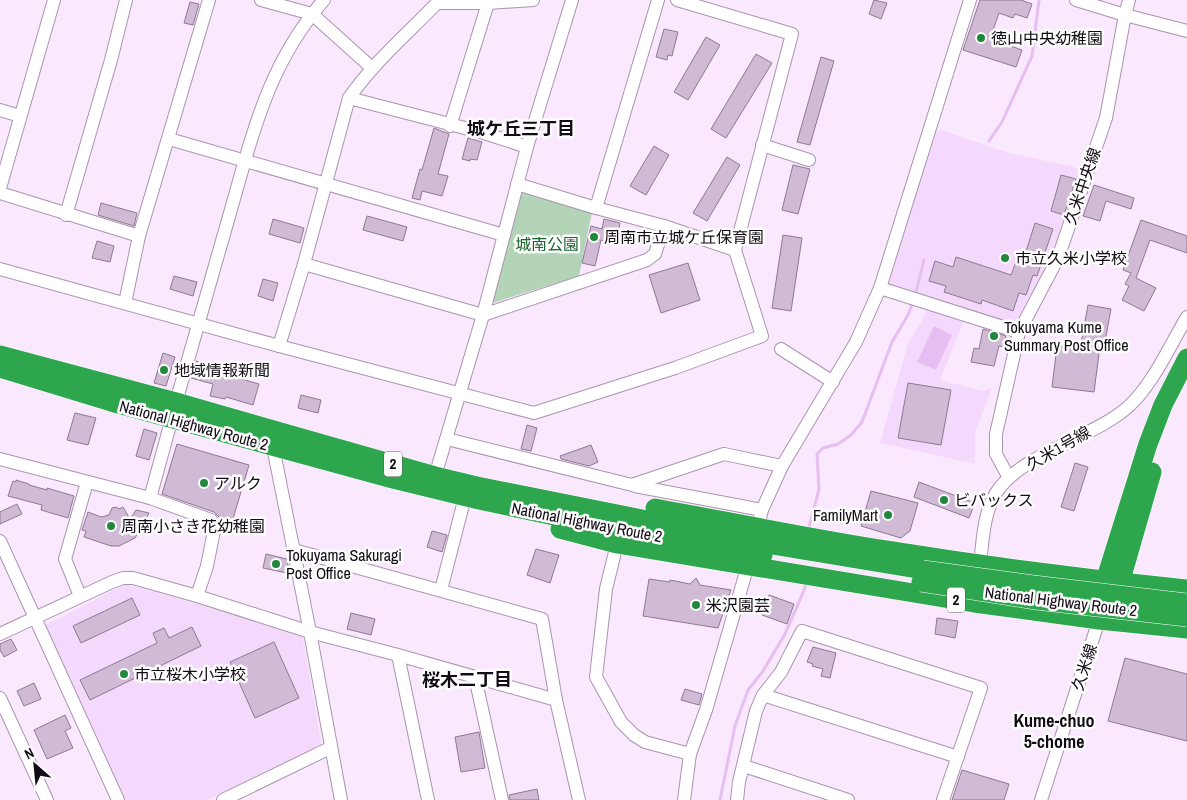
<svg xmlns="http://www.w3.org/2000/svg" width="1187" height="800" font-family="'Archivo Narrow','Noto Sans JP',sans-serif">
  <rect width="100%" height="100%" fill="#fae8ff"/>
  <g fill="#f5d9fc">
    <path d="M941 130 1006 152 1083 169 1055 254 1030 296 1018 320 1007 323 967 314 940 380 983 391 992 388 975 432V464L880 443 908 343 924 317 926 309 885 284 933 134Z"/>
    <path d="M126 584 302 634 322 747 206 800H122L45 625Z"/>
  </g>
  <path fill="#b4d4b7" d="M521 191 592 212 579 276 492 303Z"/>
  <path fill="#e7bef2" d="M934 326 952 335 936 370 917 362Z"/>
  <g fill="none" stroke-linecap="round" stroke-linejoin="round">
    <g stroke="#e7bef2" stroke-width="3">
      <path d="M989 141 1002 122 1032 56 1039 0"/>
      <path d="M915 296 924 260"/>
      <path d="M808 531 819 489 817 454 823 448 838 444 851 435 862 422 892 342 908 315 913 302"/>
      <path d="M720 800 735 726 748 690 763 671 785 634 805 588 806 582"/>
    </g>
  </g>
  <g fill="#d0bad6" stroke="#8d7993">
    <path d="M874 0 887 3 881 19 869 14Z"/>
    <path d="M980 0H1021L1032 4 1027 18 1015 14 1013 18 999 13 990 39 1022 50 1016 67 963 50Z"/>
    <path d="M190 2 199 4 193 25 184 23Z"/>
    <path d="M664 29 678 32 672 56 668 55 667 60 656 57Z"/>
    <path d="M706 37 720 45 688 100 674 92Z"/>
    <path d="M756 54 772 63 726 138 711 129Z"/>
    <path d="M821 57 834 61 810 145 797 142Z"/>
    <path d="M434 128 449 134 438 174 448 176 442 196 422 191 420 200 412 198 420 169 422 170Z"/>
    <path d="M468 138 482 142 477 160 470 159V161L462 159Z"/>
    <path d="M654 146 669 155 646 195 630 186Z"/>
    <path d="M727 157 740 165 707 221 693 213Z"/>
    <path d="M793 165 810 169 798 214 782 210Z"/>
    <path d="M1061 175 1076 179 1064 215 1051 211Z"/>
    <path d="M1094 185 1134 198 1131 209 1106 201 1100 221 1083 216Z"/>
    <path d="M101 203 137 213 134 226 98 215Z"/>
    <path d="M367 216 407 227 403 241 363 230Z"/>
    <path d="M273 219 304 228 300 243 269 234Z"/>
    <path d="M604 219 620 223 616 243 601 240 595 266 582 263 591 226 602 229Z"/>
    <path d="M1141 220 1187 236V253L1150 240 1136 278 1156 288 1144 311 1122 300 1129 286 1125 284 1131 273 1123 270Z"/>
    <path d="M1035 223 1053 229 1037 276 1033 275 1026 295 1019 293 1013 311 982 300 981 304 944 292 946 286 929 281 935 261 953 267 956 257 1011 275 1016 262 1022 264Z"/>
    <path d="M783 235 802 238 791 311 772 308Z"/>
    <path d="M97 241 114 246 110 262 92 258Z"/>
    <path d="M688 263 700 300 661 313 649 275Z"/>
    <path d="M174 276 197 282 193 296 170 289Z"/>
    <path d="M263 279 278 283 273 301 258 296Z"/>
    <path d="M1088 305 1111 309 1104 347 1100 346 1094 392 1052 387 1057 346 1080 349Z"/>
    <path d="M983 329 1006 336 1004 347 999 346 994 366 971 362 974 348 979 349Z"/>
    <path d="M163 353 175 357 166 386 154 383Z"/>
    <path d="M196 361 208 364V366L232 373 231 376 259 384 253 405 226 397 225 399 210 396 213 384 191 378Z"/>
    <path d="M908 383 951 390 941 445 898 438Z"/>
    <path d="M301 395 321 400 318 413 298 408Z"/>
    <path d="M75 413 96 418 88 445 67 440Z"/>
    <path d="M527 425 537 428 531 451 521 449Z"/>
    <path d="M144 429 157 433 149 460 136 456Z"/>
    <path d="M177 444 249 465 232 522 220 518 214 512 162 494Z"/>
    <path d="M591 445 598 462 589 466 561 459 560 456Z"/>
    <path d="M1075 463 1088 467 1074 511 1061 507Z"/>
    <path d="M16 480 29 484V485L47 490V488L74 496 68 518 41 510 42 505 8 496 13 481 16 482Z"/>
    <path d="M919 482 975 503 969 518 914 497Z"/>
    <path d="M871 491 918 503 910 531 901 538 861 526Z"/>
    <path d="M17 504 22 514 0 524V512Z"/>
    <path d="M116 507 119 509 123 507 130 519 136 510 149 513 135 538 119 546H111L84 537 86 531 82 530 88 512 101 517 109 515 112 508Z"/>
    <path d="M432 531 447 535 442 552 427 547Z"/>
    <path d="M536 549 559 555 550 583 527 575Z"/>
    <path d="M266 554 287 559 288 565 287 573 263 568Z"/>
    <path d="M696 578 700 585 731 590 718 628 643 616 649 579 670 582V580L690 584Z"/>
    <path d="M769 595 794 604 787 624 762 615Z"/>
    <path d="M132 598 140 615 81 643 73 626Z"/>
    <path d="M351 613 375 619 371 635 347 629Z"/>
    <path d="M937 618 958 621 955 638 935 634Z"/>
    <path d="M192 627 201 646 90 700 80 680 157 643 153 633 164 628 169 638Z"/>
    <path d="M11 639 17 650 4 657 0 650V644Z"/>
    <path d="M274 642 299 698 255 718 230 662Z"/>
    <path d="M813 647 836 653 830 678 821 676 823 669 812 666 813 664 807 662Z"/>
    <path d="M1125 658 1187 674V741L1108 721Z"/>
    <path d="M34 683 41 699 24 706 17 691Z"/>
    <path d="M685 689 702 694 699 705 681 700Z"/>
    <path d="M65 715 71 728 65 731 73 748 47 759 34 730Z"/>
    <path d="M479 732 485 768 461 772 455 737Z"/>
    <path d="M962 770 1009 784 1004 800H952Z"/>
    <path d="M537 789 539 800H510L509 795Z"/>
  </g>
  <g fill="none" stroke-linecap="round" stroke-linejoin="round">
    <defs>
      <g id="minor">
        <path d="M261 0 312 14 372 68"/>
        <path d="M658 0 596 208 664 226 735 250"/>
        <path d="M1076 0 1125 15 1187 31"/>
        <path d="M349 98 484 133 527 147"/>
        <path d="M0 110 20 116"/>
        <path d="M450 126 488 3"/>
        <path d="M169 139 504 235"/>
        <path d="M762 145 809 160"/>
        <path d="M517 184 596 208"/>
        <path d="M0 188 54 0"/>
        <path d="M0 193 139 236"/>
        <path d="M66 215 111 60 126 0"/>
        <path d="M304 264 483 315 647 260 655 254 664 226"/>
        <path d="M0 269 279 346 534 413 675 368 762 336 735 250 792 34 677 0"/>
        <path d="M880 288 1019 332"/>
        <path d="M125 303 139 236 209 0"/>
        <path d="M279 346 304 264 349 98C374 62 407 34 437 3H488L533 0"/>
        <path d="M781 349 833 382"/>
        <path d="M176 402C194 339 212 276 230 213 253 133 268 64 324 0"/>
        <path d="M447 439 632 485 724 454 782 466"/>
        <path d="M273 447 310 632 341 800"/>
        <path d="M0 459 150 498 211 520 215 526 207 566 197 596"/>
        <path d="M435 476 483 315 527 147 572 0"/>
        <path d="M1009 478 996 454V434L1019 332 1058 258 1106 118 1125 15 1129 0"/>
        <path d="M635 486 762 510"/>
        <path d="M150 498 172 418"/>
        <path d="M758 527 762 510 782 466 856 342 880 288 970 0"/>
        <path d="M0 541 118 800"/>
        <path d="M617 544 606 589 596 677 621 722 634 735 645 742 690 754"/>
        <path d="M294 550 542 619 556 700 579 800"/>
        <path d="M979 571C983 545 982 516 996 493 1020 454 1096 437 1129 406 1153 384 1170 345 1187 317"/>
        <path d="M441 590 465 497"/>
        <path d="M80 596 65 559 87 482"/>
        <path d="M0 634 112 582 123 578H133L197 596 310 632 398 655 556 700"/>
        <path d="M398 655 428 800"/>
        <path d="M475 677 502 800"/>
        <path d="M763 695 781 672 802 631 981 688 943 800"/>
        <path d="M0 698 47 800"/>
        <path d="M744 766 848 800"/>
        <path d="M223 800 330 748"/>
        <path d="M684 800 690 754 706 710 748 565"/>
        <path d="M737 800 739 782 756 711 763 695 958 757"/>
        <path d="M1041 800 1099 620"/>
      </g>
      <g id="highway">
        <path d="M0 355 176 402 435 476 477 486 772 545 923 570"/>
        <path d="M0 368 111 402 393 479 479 500 620 530 763 555"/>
        <path d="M655 508C732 522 809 538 886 550 986 566 1086 579 1187 589"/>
        <path d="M560 529 617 544 974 603 1099 620 1187 629"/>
        <path d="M1104 592 1105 581 1148 444 1163 405 1187 358"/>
        <path d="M1114 593 1120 583 1152 472"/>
      </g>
    </defs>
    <use href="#minor" stroke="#a994af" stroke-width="14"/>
    <use href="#highway" stroke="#fff" stroke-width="20"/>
    <use href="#minor" stroke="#fff" stroke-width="12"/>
    <use href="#highway" stroke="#2da64d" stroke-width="19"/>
    <defs>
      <g id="highway-bridge">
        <path d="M923 570 1033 585 1187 603"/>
        <path d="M921 582 1036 600 1187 617"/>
      </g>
    </defs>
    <use href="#highway-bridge" stroke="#fff" stroke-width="20" stroke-linecap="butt"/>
    <use href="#highway-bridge" stroke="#2da64d" stroke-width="19"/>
  </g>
  <g fill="#20873d" stroke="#fcfcfc" stroke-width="2">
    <circle cx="981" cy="38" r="5"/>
    <circle cx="594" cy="237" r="5"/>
    <circle cx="1005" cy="258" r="5"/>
    <circle cx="994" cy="336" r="5"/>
    <circle cx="164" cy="370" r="5"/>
    <circle cx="204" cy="483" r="5"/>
    <circle cx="944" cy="500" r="5"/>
    <circle cx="888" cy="515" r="5"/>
    <circle cx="111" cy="526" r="5"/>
    <circle cx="276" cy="564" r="5"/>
    <circle cx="696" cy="605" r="5"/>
    <circle cx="124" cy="674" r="5"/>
  </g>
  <g text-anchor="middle" stroke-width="5" stroke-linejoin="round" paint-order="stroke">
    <g fill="#fcfcfc" stroke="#58535a" stroke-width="1">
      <rect x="384" y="451.5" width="18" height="25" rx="4"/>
      <rect x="947" y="587.5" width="18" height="25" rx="4"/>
    </g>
    <g font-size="15" font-weight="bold" fill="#120a14">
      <text x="393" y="469">2</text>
      <text x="956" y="605">2</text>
    </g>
    <g font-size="16" fill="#120a14" stroke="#fcfcfc" text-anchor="start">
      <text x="991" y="44">徳山中央幼稚園</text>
      <text x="604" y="243">周南市立城ケ丘保育園</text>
      <text x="1015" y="264">市立久米小学校</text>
      <text x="1004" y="333">Tokuyama Kume<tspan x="1004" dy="18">Summary Post Office</tspan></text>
      <text x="174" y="376">地域情報新聞</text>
      <text x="214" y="489">アルク</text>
      <text x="954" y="506">ビバックス</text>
      <text x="878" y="521" text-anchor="end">FamilyMart</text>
      <text x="121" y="532">周南小さき花幼稚園</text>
      <text x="286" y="561">Tokuyama Sakuragi<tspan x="286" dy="18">Post Office</tspan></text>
      <text x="706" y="611">米沢園芸</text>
      <text x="134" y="680">市立桜木小学校</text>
    </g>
    <g font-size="16" fill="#120a14" stroke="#fcfcfc">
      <text transform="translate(1082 186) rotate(-71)" y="6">久米中央線</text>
      <text transform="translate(194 425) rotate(15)" y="6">National Highway Route 2</text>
      <text transform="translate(1058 448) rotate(-30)" y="6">久米1号線</text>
      <text transform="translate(587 522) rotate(11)" y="6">National Highway Route 2</text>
      <text transform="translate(1061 601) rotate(7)" y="6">National Highway Route 2</text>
      <text transform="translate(1084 667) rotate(-72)" y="6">久米線</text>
    </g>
    <g font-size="16" fill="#1a642d" stroke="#fcfcfc">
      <text x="547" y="250">城南公園</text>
    </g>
    <g font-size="18" font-weight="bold" fill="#120a14" stroke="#fcfcfc">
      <text x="521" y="135">城ケ丘三丁目</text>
      <text x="467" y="686">桜木二丁目</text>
      <text x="1054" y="727">Kume-chuo<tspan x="1054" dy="21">5-chome</tspan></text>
    </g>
  </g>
  <g transform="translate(35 765) rotate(333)" stroke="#fcfcfc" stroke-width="4" paint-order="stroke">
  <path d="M0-4L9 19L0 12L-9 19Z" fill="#120a14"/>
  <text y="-8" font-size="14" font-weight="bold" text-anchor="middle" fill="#120a14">N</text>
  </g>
</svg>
